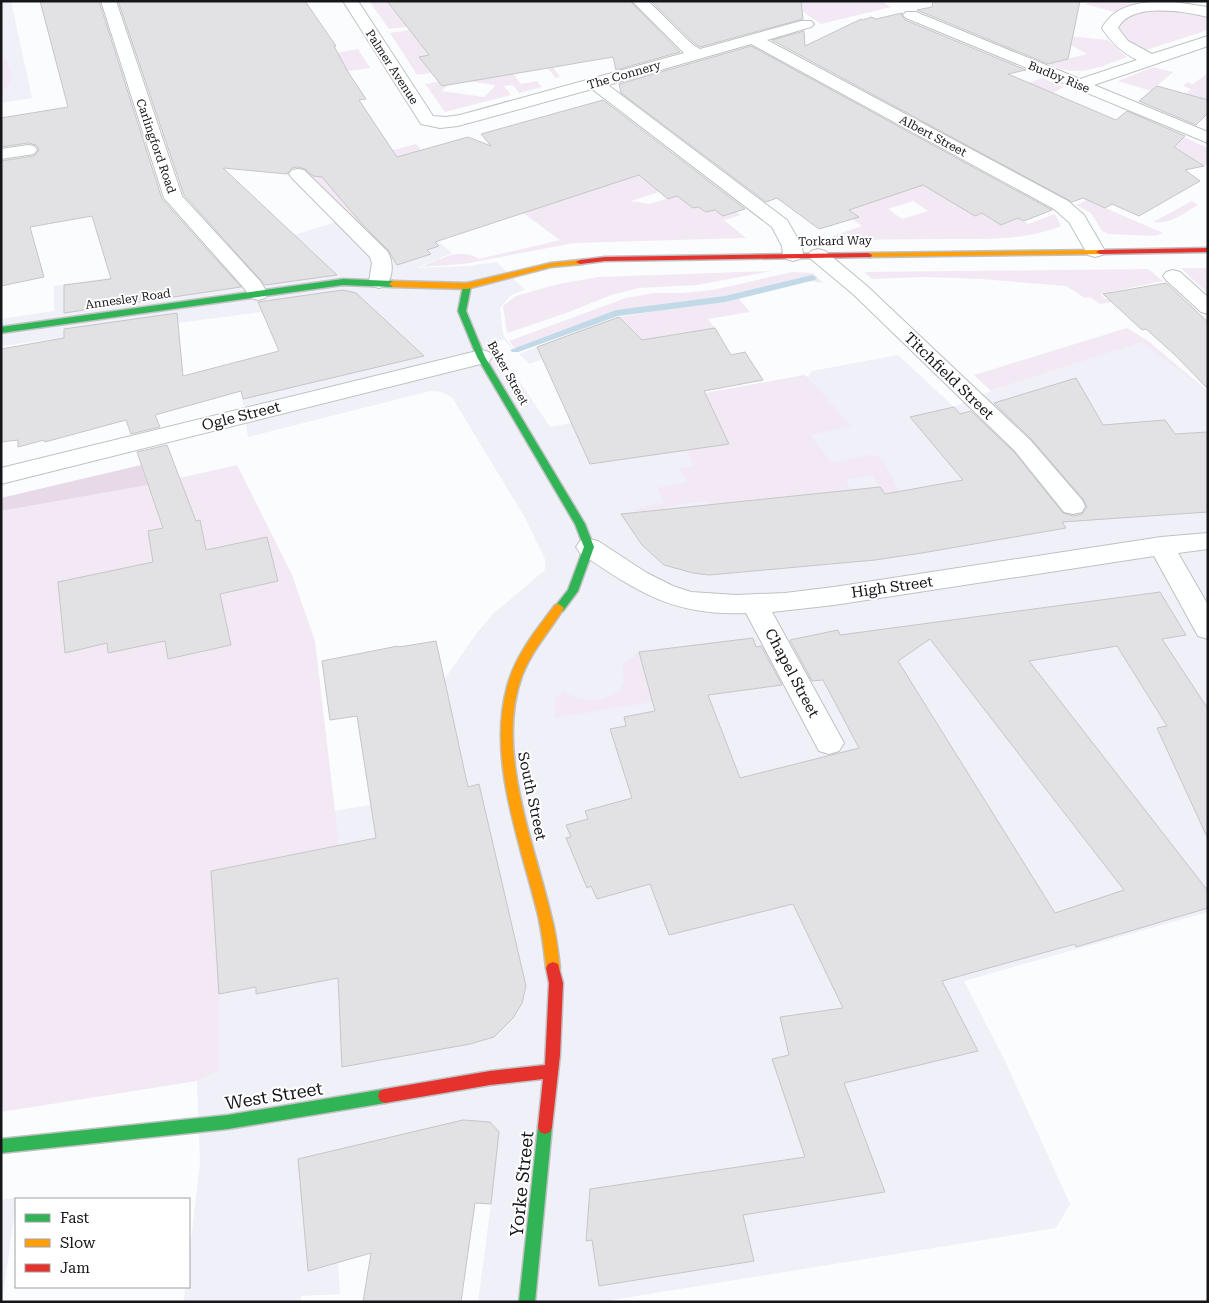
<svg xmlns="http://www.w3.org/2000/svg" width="1209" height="1303" font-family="'Roboto Serif',serif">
  <rect width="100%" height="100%" fill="#fbfcfe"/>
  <g fill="#eff0f8">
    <path d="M1 1H11L32 98 1 103Z"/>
    <path d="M352 217 378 239 430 235 452 253 416 268 468 266 497 262 525 290 511 295 500 308 503 334 507 341 519 354 589 326 619 317 653 313 667 339 600 336 530 364 509 345 504 339 494 343 550 427 808 377 812 371 898 355 954 407 980 395 1147 340 1208 391V912L964 981 1005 1061 1070 1204 1056 1228 612 1300V1302H478L491 1204 334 1198 340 1294 301 1296V1302H184L185 1287H189V1258L200 1163 197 1081 219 1071V994L211 871 339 845 334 811 449 791 444 680 476 634 493 614 545 570V559L524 516 453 399 450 396 441 392 430 391 248 437 237 363 279 351 262 312 1 346V319L54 311V286L202 264Z"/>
    <path d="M17 1197 2 1302H1V1200Z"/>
  </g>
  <g fill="#f3e9f4" fill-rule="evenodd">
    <path d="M369 1H424L414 26 389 29Z"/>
    <path d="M768 1H881L891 7 821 24 792 4Z"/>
    <path d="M1095 1H1130L1136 5 1114 12 1085 4Z"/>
    <path d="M1155 10H1182L1208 15V30L1146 50 1135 48 1120 35 1119 22 1134 14Z"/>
    <path d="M409 30 427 53 450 49 610 40 568 65 553 67 560 77 556 78 545 65 510 70 521 84 537 81 542 87 519 93 513 85 504 86 511 95 445 112 425 84 447 80 420 57 431 73 417 75 390 33ZM453 79 495 85V86L484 97 442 91Z"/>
    <path d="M1059 35 1108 40 1127 57C1111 63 1091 72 1073 71 1055 70 1035 57 1018 50L1034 51 1055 62 1087 54 1059 39Z"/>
    <path d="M358 49 370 68 329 74 318 56Z"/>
    <path d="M1 59 7 60 13 78 8 86 1 92Z"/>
    <path d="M1153 67 1173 72 1151 91 1118 81Z"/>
    <path d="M1208 73V107L1186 94 1191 89 1183 86 1187 82 1193 84Z"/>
    <path d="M1042 78 1064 87 1053 93 1029 83Z"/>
    <path d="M787 89 975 216 998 207 1001 225 1018 218 1028 224 1055 214 1061 226C1025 241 981 239 942 239 907 239 872 240 838 240L830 237 862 226 852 219 859 217 845 214ZM913 201 928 211 902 219 888 209Z"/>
    <path d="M1177 134 1208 148V163L1204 166 1160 137Z"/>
    <path d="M416 144 421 150 428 148 616 159 669 189 631 201 649 204 677 196 693 208 698 207 706 212C716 209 732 208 741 215L724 220 746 238 574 243 464 264 420 267C439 260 460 246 479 259L560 240 523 213 325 180 370 230 362 231 303 175Z"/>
    <path d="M1087 200 1163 233 1155 236 1109 234 1102 231 1091 213 1076 205Z"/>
    <path d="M1192 201 1198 205C1184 213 1170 225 1153 222Z"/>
    <path d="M1181 268H1208V294Z"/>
    <path d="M1148 269 1163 281 1101 294 1105 299 1137 293 1141 297 1100 304 1090 297 1085 298 1066 286 981 279 925 277 872 279 864 272Z"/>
    <path d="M772 271 697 285 639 288 611 295 569 312 507 333 503 306 516 296 558 284 599 277Z"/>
    <path d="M792 272 813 273 823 283 809 281 739 299 750 312 708 319 715 328 665 336 616 348 629 327 619 317 652 312 618 316 518 352 509 341 626 298 654 293H682L713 290Z"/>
    <path d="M1127 328 1147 340 1208 393 1142 342 991 391 974 375Z"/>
    <path d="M804 375 808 377 851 426 811 435 832 463 868 455 879 456 884 462 900 492 893 507 872 475 846 480 851 490 709 505 708 502H695L637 513 635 509 665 503 657 488 687 482 679 468 694 466 669 413 690 449 729 444 708 399 678 398Z"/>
    <path d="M237 465 292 575 315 641 339 845 211 871 219 994V1071L197 1081 1 1112V511L148 485Z"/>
    <path d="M639 652 652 702 555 718V699L563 691C584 704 598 702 620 692L624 681 622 665Z"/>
  </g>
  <path fill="#e8d9e8" d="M141 465 148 485 1 511V498Z"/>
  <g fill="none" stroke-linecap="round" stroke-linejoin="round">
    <path fill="#c2dae7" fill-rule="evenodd" d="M812 275 817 278 815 280 725 302 618 316 518 352H512L510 350 616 310 725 296Z"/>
  </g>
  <g fill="#e2e2e4" stroke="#c6c6c9" fill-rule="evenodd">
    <path d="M40 1H99L162 199 241 287 64 313V285L111 279 92 216 30 227 44 277 1 286V161L34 156 39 150 36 145 28 143 1 147V118L68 107Z"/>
    <path d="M118 1H305L336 46H334L348 72 366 99 359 100 397 157 468 137 491 146 481 134 603 100 745 209 723 216 715 210 706 212 698 207 693 208 677 196 668 199 639 175 435 242 439 246 427 250 431 254 397 265 388 250 362 224 322 177 313 176 305 169 298 167 292 168 287 174 223 168 337 275 265 285 184 195Z"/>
    <path d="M387 1H630L680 52 616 70 613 57 442 86 419 57 429 55Z"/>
    <path d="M651 1H801L803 19 700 47 694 43Z"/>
    <path d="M933 1H1080L1068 59 1048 64 917 10 932 7Z"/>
    <path d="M902 13V16L905 20 1026 70 1008 74 1116 120 1127 111 1185 136 1174 147 1204 166 1185 170 1200 181 1139 216 1112 204 1105 208 1083 198 1072 202 772 40 804 31 805 46 861 19 863 20 871 17 876 19Z"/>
    <path d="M751 46 1052 210 1024 221 1018 218 1001 225 982 213 975 216 923 185 849 210 859 217 819 229 777 198 766 202 621 93 619 84Z"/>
    <path d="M1157 86 1208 100V113L1196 125 1139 101Z"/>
    <path d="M1166 283 1208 322V389L1175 355 1146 329 1142 330 1103 294Z"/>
    <path d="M343 290 356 293 424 356 243 399 241 391 155 415 160 427 131 434 126 420 45 442 44 440 18 447V440L1 442V349L64 338V329L177 313 183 376 279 351 258 302Z"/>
    <path d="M619 317 642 340 715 328 731 355 745 352 763 380 704 391 729 444 590 464 537 347Z"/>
    <path d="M1076 378 1103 425 1165 420 1175 434 1208 432V512L1062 522 1066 528 922 553 875 560 709 575 693 573 664 565 642 545 621 514 880 487 885 494 963 480 910 417 954 407 960 414 971 411 1014 452 1063 513 1073 516 1082 514 1087 507 1083 499 1032 440 994 403Z"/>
    <path d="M167 445 196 521 200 520 206 550 267 537 278 581 220 594 231 645 168 659 165 641 108 653 107 643 65 653 58 582 153 562 148 531 163 528 137 452Z"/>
    <path d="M1160 592 1186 635 1162 639 1208 709V839L1157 728 1167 726 1117 646 1029 661 1208 891V908L1076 947 1075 944 942 981 978 1051 844 1083 885 1192 743 1215 754 1261 599 1286 592 1240 586 1241 590 1189 805 1157 772 1059 789 1055 780 1017 843 1008 793 904 669 935 650 884 597 899 591 886 587 888 566 838 571 837 566 825 588 819 585 811 632 798 610 729 626 726 624 717 655 711 639 652 753 638 756 647 761 646 782 685 708 695 740 778 859 748 823 680 812 681 790 640 838 630 840 635ZM930 639 1093 850 1124 890 1055 913 898 661Z"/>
    <path d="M436 641 468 787 479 784 526 986 522 1003 513 1018 494 1037 470 1044 342 1067 338 978 256 994V987L219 994 211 871 376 838 357 716 330 720 322 661 398 646 399 647Z"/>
    <path d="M463 1120 490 1122 499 1132 491 1204 475 1203 461 1302H363L371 1253 308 1271 298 1159Z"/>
  </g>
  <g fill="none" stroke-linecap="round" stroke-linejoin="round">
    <defs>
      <g id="street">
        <path d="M101 1H116L182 196 260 281 268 294 265 298 258 300 251 298 244 288 164 198Z"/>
        <path d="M343 1H358L433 116 446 117 460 115 684 53 632 1H648L693 45 700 49 801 21H811L814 24 811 27 767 40 1068 201 1084 215 1105 251 1102 255 1095 257 1088 255 1069 222 1054 209 751 44 608 85 787 220 802 246 803 255 800 259 793 261 786 259 783 255 782 246 772 227 592 89 458 126 440 128 421 124Z"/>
        <path d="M1174 2 1208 7V17C1184 11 1131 2 1118 28L1128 41 1152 54 1208 36V46L1094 85 1208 132V143L906 18 903 15 906 12H916L1080 79 1137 60C1122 52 1111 43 1102 28 1116 2 1147 1 1174 2Z"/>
        <path d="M28 145 34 146 37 150 34 154 1 159V149Z"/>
        <path d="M298 169 304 170 387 251C394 261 393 277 386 286L379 288 372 286 369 282 372 263 370 257 292 178 289 174 292 170Z"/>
        <path d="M818 249 825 251 867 286 1031 441 1082 500 1085 506 1082 512 1073 514 1064 512 1015 451 853 294 811 259 808 255 811 251Z"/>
        <path d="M1173 270 1180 272 1208 297V314L1201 312 1166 280 1163 276 1166 272Z"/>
        <path d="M481 350 489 352 492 357 489 362 1 484V468Z"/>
        <path d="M1208 533V549L1178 553 1208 605V639L1198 636 1154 556 834 605 772 612 844 743 839 751 829 754 819 751 746 613C673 616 638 592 580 553L576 547 580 541 589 539 598 541 647 573 673 586 691 592 736 595 785 593 834 587 1161 537Z"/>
      </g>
      <g id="fast">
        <path d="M343 279 393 281 397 284 393 287 343 285 1 333V327Z"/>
        <path d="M467 283 471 286 466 311 485 357 585 524 594 547 578 591 563 611 559 612 554 608 568 590 584 547 575 524 477 357 458 311 463 286Z"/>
        <path d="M385 1089 390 1091 392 1096 390 1101 385 1103 228 1129 1 1153V1139L228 1115Z"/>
        <path d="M545 1120 550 1122 552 1127 535 1302H519L538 1127 540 1122Z"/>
      </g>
      <g id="slow">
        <path d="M1100 250 1104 252 1103 254 868 257 864 255 868 253Z"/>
        <path d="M580 260 584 262 583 264 551 267 467 289 393 287 389 284 393 281 467 283 551 263Z"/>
        <path d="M559 604 564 608C550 631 532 650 522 676 495 750 534 842 551 915 556 933 558 950 560 968L558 972 553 974 548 972 546 968C544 950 542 933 538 915 521 845 487 760 507 687 515 656 536 630 555 605Z"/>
      </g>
      <g id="jam">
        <path d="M1208 248V252L1100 254 1096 252 1100 250Z"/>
        <path d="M868 253 872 255 871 257 605 261 580 264 576 262 580 260 605 257Z"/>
        <path d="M553 962 558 964 563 983 560 1055 552 1127 550 1132 545 1134 540 1132 538 1127 543 1079 490 1085 385 1103 380 1101 378 1096 380 1091 385 1089 490 1071 545 1065 549 983 546 968 548 964Z"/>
      </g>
    </defs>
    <use href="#street" stroke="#c0c1c3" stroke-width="2"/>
    <use href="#fast" stroke="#c0c1c3" stroke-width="3"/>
    <use href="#slow" stroke="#c0c1c3" stroke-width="3"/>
    <use href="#jam" stroke="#c0c1c3" stroke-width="3"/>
    <use href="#street" fill="#feffff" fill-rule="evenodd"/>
    <use href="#fast" fill="#30b455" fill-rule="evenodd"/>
    <use href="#slow" fill="#ff9f0a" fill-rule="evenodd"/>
    <use href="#jam" fill="#e5322d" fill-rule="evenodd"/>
  </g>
  <g text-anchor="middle" stroke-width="4" stroke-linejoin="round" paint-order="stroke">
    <g font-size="12" fill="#16161a" stroke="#fff">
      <text transform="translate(392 67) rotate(57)" y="4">Palmer Avenue</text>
      <text transform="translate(624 75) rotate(-16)" y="4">The Connery</text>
      <text transform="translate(1059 77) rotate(22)" y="4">Budby Rise</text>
      <text transform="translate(933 136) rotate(28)" y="4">Albert Street</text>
      <text transform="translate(156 146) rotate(71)" y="4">Carlingford Road</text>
      <text transform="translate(835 241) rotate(-1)" y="4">Torkard Way</text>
      <text transform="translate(128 299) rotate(-8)" y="4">Annesley Road</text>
      <text transform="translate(508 373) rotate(61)" y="4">Baker Street</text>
    </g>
    <g font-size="15" fill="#16161a" stroke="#fff">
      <text transform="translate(949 376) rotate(44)" y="5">Titchfield Street</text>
      <text transform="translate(241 416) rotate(-14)" y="5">Ogle Street</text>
      <text transform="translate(892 587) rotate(-8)" y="5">High Street</text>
      <text transform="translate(792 673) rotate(62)" y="5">Chapel Street</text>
      <text transform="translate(532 796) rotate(78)" y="5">South Street</text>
    </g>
    <g font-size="18" fill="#16161a" stroke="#fff">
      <text transform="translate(274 1096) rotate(-9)" y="6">West Street</text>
      <text transform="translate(522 1184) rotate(-84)" y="6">Yorke Street</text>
    </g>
  </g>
  <rect width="1209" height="1303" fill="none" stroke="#16161a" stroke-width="5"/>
  <rect x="15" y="1198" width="175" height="90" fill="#ffffff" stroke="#a2a2a3"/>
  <rect x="25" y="1214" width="25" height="8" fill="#30b455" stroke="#a2a2a3"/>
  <text x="60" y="1223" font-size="15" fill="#16161a">Fast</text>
  <rect x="25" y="1239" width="25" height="8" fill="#ff9f0a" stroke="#a2a2a3"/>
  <text x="60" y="1248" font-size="15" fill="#16161a">Slow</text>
  <rect x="25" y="1264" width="25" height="8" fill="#e5322d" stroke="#a2a2a3"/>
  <text x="60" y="1273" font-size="15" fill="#16161a">Jam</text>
</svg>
